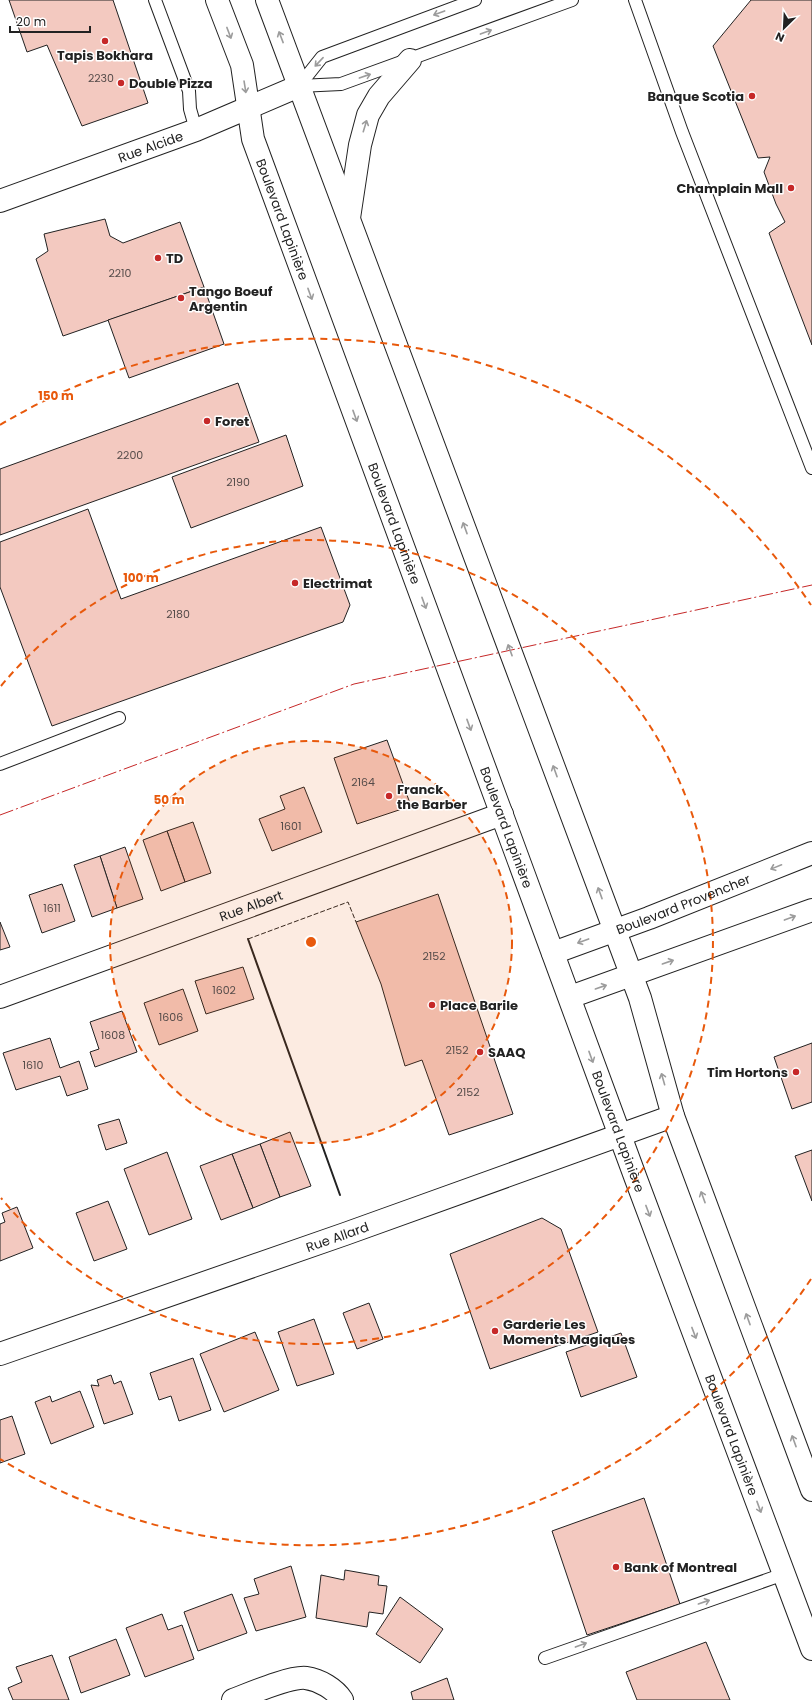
<svg xmlns="http://www.w3.org/2000/svg" width="812" height="1700" font-family="Poppins,sans-serif">
  <rect width="100%" height="100%" fill="#fff"/>
  <g fill="#f3c9c0" stroke="#222">
    <path d="M9 0H113L148 103 82 126 47 45 27 52Z"/>
    <path d="M751 0H812V345L769 233 785 222 776 204 764 172 770 157 758 158 713 46Z"/>
    <path d="M105 219 110 236 123 243 180 222 204 287 63 336 36 259 48 251 44 234Z"/>
    <path d="M204 287 224 344 129 378 108 320Z"/>
    <path d="M238 383 259 442 0 535V469Z"/>
    <path d="M286 435 303 486 191 528 172 477Z"/>
    <path d="M88 509 121 599 321 527 350 605 343 622 52 726 0 587V542Z"/>
    <path d="M387 740 411 806 357 824 334 758Z"/>
    <path d="M304 787 322 832 272 851 259 819 285 809 280 796Z"/>
    <path d="M193 822 211 873 185 882 167 831Z"/>
    <path d="M167 831 185 882 161 891 143 840Z"/>
    <path d="M125 847 143 899 117 908 100 856Z"/>
    <path d="M100 856 117 908 92 917 74 865Z"/>
    <path d="M62 884 75 921 42 933 29 895Z"/>
    <path d="M438 894 513 1114 449 1135 422 1060 405 1066 381 984 356 922Z"/>
    <path d="M0 922 10 947 0 950Z"/>
    <path d="M243 967 254 999 206 1014 195 981Z"/>
    <path d="M183 989 198 1031 159 1045 144 1003Z"/>
    <path d="M122 1011 137 1052 95 1067 90 1052 99 1049 90 1022Z"/>
    <path d="M50 1038 60 1068 79 1061 88 1089 67 1096 60 1076 16 1090 3 1053Z"/>
    <path d="M812 1043V1102L792 1109 774 1057Z"/>
    <path d="M119 1119 127 1143 106 1150 98 1125Z"/>
    <path d="M290 1132 311 1186 280 1197 260 1144Z"/>
    <path d="M260 1144 280 1197 253 1208 232 1154Z"/>
    <path d="M812 1150V1201L795 1156Z"/>
    <path d="M167 1152 192 1219 149 1235 124 1169Z"/>
    <path d="M232 1154 253 1208 221 1220 200 1166Z"/>
    <path d="M108 1201 127 1249 94 1261 76 1213Z"/>
    <path d="M17 1207 33 1248 0 1261V1224L5 1222 2 1213Z"/>
    <path d="M542 1218 561 1229 598 1332 490 1369 450 1254Z"/>
    <path d="M369 1303 383 1339 357 1349 343 1313Z"/>
    <path d="M314 1319 334 1374 297 1386 278 1332Z"/>
    <path d="M255 1332 279 1390 224 1412 200 1354Z"/>
    <path d="M621 1333 637 1377 581 1397 566 1352Z"/>
    <path d="M193 1358 211 1410 179 1421 171 1396 159 1400 150 1373Z"/>
    <path d="M111 1375 114 1384 121 1381 133 1414 104 1424 91 1385 99 1386 97 1380Z"/>
    <path d="M80 1391 94 1427 51 1444 35 1402 50 1396 52 1402Z"/>
    <path d="M12 1416 25 1454 0 1463V1420Z"/>
    <path d="M644 1498 680 1604 587 1635 552 1531Z"/>
    <path d="M291 1566 306 1617 256 1631 244 1598 259 1594 254 1579Z"/>
    <path d="M345 1570 379 1576 378 1585 387 1586 383 1614 369 1612 367 1627 316 1618 321 1575 344 1580Z"/>
    <path d="M232 1594 247 1633 198 1651 184 1612Z"/>
    <path d="M400 1597 443 1629 420 1663 376 1634Z"/>
    <path d="M162 1614 168 1630 182 1625 194 1659 145 1677 126 1628Z"/>
    <path d="M116 1639 130 1675 81 1693 69 1657Z"/>
    <path d="M706 1642 730 1700H637L626 1672Z"/>
    <path d="M52 1655 69 1700H13L8 1688 22 1682 16 1667Z"/>
    <path d="M447 1678 454 1700H413L411 1692Z"/>
  </g>
  <g fill="none" stroke-linecap="round" stroke-linejoin="round">
    <defs>
      <g id="lane">
        <path d="M155 0 189 91 190 109 196 130"/>
        <path d="M635 0 682 132 812 468"/>
        <path d="M299 86 341 84 572 0"/>
        <path d="M299 86 322 57 475 0"/>
        <path d="M0 764 119 718"/>
        <path d="M545 1658 784 1574"/>
      </g>
      <g id="street">
        <path id="s1" d="M0 201 196 130 299 86"/>
        <path id="s2" d="M0 997 502 814"/>
        <path id="s3" d="M0 1354 345 1234 673 1116"/>
        <path d="M233 1700C249 1694 291 1676 306 1678 320 1680 335 1689 342 1700"/>
      </g>
      <g id="secondary">
        <path id="s4" d="M217 0 242 65 253 139 636 1179 812 1649"/>
        <path d="M267 0 640 998 673 1116 812 1490"/>
        <path d="M349 218 360 145 368 115 379 96 410 60"/>
        <path id="s5" d="M553 953 649 918 812 853"/>
        <path d="M570 997 812 910"/>
      </g>
    </defs>
    <use href="#lane" stroke="#222" stroke-width="14"/>
    <use href="#street" stroke="#222" stroke-width="24"/>
    <use href="#secondary" stroke="#222" stroke-width="24"/>
    <use href="#lane" stroke="#fff" stroke-width="12"/>
    <use href="#street" stroke="#fff" stroke-width="22"/>
    <use href="#secondary" stroke="#fff" stroke-width="22"/>
    <path stroke="#222" stroke-width="1" stroke-dasharray="5 2" stroke-linecap="butt" d="M248 939 348 902 356 922"/>
    <path stroke="#222" stroke-width="2" d="M248 939 340 1195"/>
    <path stroke="#c62828" stroke-width="1" stroke-dasharray="14 3 2 3" stroke-linecap="butt" d="M0 815 354 684 812 585"/>
  </g>
  <defs><path id="oneway-shaft" d="M-6 0H5M1.5-3L5.5 0L1.5 3" fill="none" stroke-width="1.6" stroke-linecap="round" stroke-linejoin="round"/></defs>
  <g stroke="#9c9c9c">
    <use href="#oneway-shaft" transform="translate(439 13) rotate(160)"/>
    <use href="#oneway-shaft" transform="translate(486 32) rotate(-20)"/>
    <use href="#oneway-shaft" transform="translate(229 33) rotate(69)"/>
    <use href="#oneway-shaft" transform="translate(281 37) rotate(-111)"/>
    <use href="#oneway-shaft" transform="translate(319 62) rotate(133)"/>
    <use href="#oneway-shaft" transform="translate(365 76) rotate(-19)"/>
    <use href="#oneway-shaft" transform="translate(245 87) rotate(81)"/>
    <use href="#oneway-shaft" transform="translate(365 126) rotate(-73)"/>
    <use href="#oneway-shaft" transform="translate(310 294) rotate(70)"/>
    <use href="#oneway-shaft" transform="translate(355 416) rotate(70)"/>
    <use href="#oneway-shaft" transform="translate(465 528) rotate(-110)"/>
    <use href="#oneway-shaft" transform="translate(424 603) rotate(70)"/>
    <use href="#oneway-shaft" transform="translate(510 650) rotate(-110)"/>
    <use href="#oneway-shaft" transform="translate(469 725) rotate(70)"/>
    <use href="#oneway-shaft" transform="translate(555 771) rotate(-110)"/>
    <use href="#oneway-shaft" transform="translate(776 867) rotate(158)"/>
    <use href="#oneway-shaft" transform="translate(600 893) rotate(-110)"/>
    <use href="#oneway-shaft" transform="translate(790 918) rotate(-20)"/>
    <use href="#oneway-shaft" transform="translate(583 941) rotate(160)"/>
    <use href="#oneway-shaft" transform="translate(668 962) rotate(-19)"/>
    <use href="#oneway-shaft" transform="translate(601 987) rotate(-19)"/>
    <use href="#oneway-shaft" transform="translate(591 1057) rotate(70)"/>
    <use href="#oneway-shaft" transform="translate(663 1079) rotate(-106)"/>
    <use href="#oneway-shaft" transform="translate(703 1197) rotate(-110)"/>
    <use href="#oneway-shaft" transform="translate(648 1211) rotate(69)"/>
    <use href="#oneway-shaft" transform="translate(748 1319) rotate(-110)"/>
    <use href="#oneway-shaft" transform="translate(694 1333) rotate(69)"/>
    <use href="#oneway-shaft" transform="translate(794 1441) rotate(-110)"/>
    <use href="#oneway-shaft" transform="translate(759 1507) rotate(70)"/>
    <use href="#oneway-shaft" transform="translate(704 1602) rotate(-19)"/>
    <use href="#oneway-shaft" transform="translate(581 1645) rotate(-20)"/>
  </g>
  <circle cx="311" cy="942" r="201" fill="#e8590c" fill-opacity=".12"/>
  <g fill="none" stroke="#e8590c" stroke-width="2" stroke-dasharray="7 5">
    <circle cx="311" cy="942" r="201"/>
    <path d="M1 686A402 402 0 1 1 1 1198"/>
    <path d="M811 1279A603 603 0 0 1 0 1459M0 425A603 603 0 0 1 811 605"/>
  </g>
  <g fill="#c62828" stroke="#fff" stroke-width="1.5">
    <circle cx="105" cy="41" r="4"/>
    <circle cx="121" cy="83" r="4"/>
    <circle cx="752" cy="96" r="4"/>
    <circle cx="791" cy="188" r="4"/>
    <circle cx="158" cy="258" r="4"/>
    <circle cx="181" cy="298" r="4"/>
    <circle cx="207" cy="421" r="4"/>
    <circle cx="295" cy="583" r="4"/>
    <circle cx="389" cy="796" r="4"/>
    <circle cx="432" cy="1005" r="4"/>
    <circle cx="480" cy="1052" r="4"/>
    <circle cx="796" cy="1072" r="4"/>
    <circle cx="495" cy="1331" r="4"/>
    <circle cx="616" cy="1567" r="4"/>
  </g>
  <g text-anchor="middle" stroke-width="3" stroke-linejoin="round" paint-order="stroke">
    <g font-size="11" fill="#564c4a">
      <text x="101" y="82">2230</text>
      <text x="120" y="277">2210</text>
      <text x="130" y="459">2200</text>
      <text x="238" y="486">2190</text>
      <text x="178" y="618">2180</text>
      <text x="363" y="786">2164</text>
      <text x="291" y="830">1601</text>
      <text x="52" y="912">1611</text>
      <text x="434" y="960">2152</text>
      <text x="224" y="994">1602</text>
      <text x="171" y="1021">1606</text>
      <text x="113" y="1039">1608</text>
      <text x="457" y="1054">2152</text>
      <text x="33" y="1069">1610</text>
      <text x="468" y="1096">2152</text>
    </g>
    <g font-size="13" font-weight="bold" fill="#222" stroke="#fff" text-anchor="start">
      <text x="105" y="60" text-anchor="middle">Tapis Bokhara</text>
      <text x="129" y="88">Double Pizza</text>
      <text x="744" y="101" text-anchor="end">Banque Scotia</text>
      <text x="783" y="193" text-anchor="end">Champlain Mall</text>
      <text x="166" y="263">TD</text>
      <text x="189" y="296">Tango Boeuf<tspan x="189" dy="15">Argentin</tspan></text>
      <text x="215" y="426">Foret</text>
      <text x="303" y="588">Electrimat</text>
      <text x="397" y="794">Franck<tspan x="397" dy="15">the Barber</tspan></text>
      <text x="440" y="1010">Place Barile</text>
      <text x="488" y="1057">SAAQ</text>
      <text x="788" y="1077" text-anchor="end">Tim Hortons</text>
      <text x="503" y="1329">Garderie Les<tspan x="503" dy="15">Moments Magiques</tspan></text>
      <text x="624" y="1572">Bank of Montreal</text>
    </g>
    <g font-size="13" fill="#222" stroke="#fff">
      <text dy="5" stroke="none"><textPath href="#s1" startOffset="160">Rue Alcide</textPath></text>
      <text dy="5" stroke="none"><textPath href="#s4" startOffset="230">Boulevard Lapinière</textPath></text>
      <text dy="5" stroke="none"><textPath href="#s4" startOffset="554">Boulevard Lapinière</textPath></text>
      <text dy="5" stroke="none"><textPath href="#s4" startOffset="878">Boulevard Lapinière</textPath></text>
      <text dy="5" stroke="none"><textPath href="#s5" startOffset="139">Boulevard Provencher</textPath></text>
      <text dy="5" stroke="none"><textPath href="#s2" startOffset="267">Rue Albert</textPath></text>
      <text dy="5" stroke="none"><textPath href="#s4" startOffset="1202">Boulevard Lapinière</textPath></text>
      <text dy="5" stroke="none"><textPath href="#s3" startOffset="357">Rue Allard</textPath></text>
      <text dy="5" stroke="none"><textPath href="#s4" startOffset="1526">Boulevard Lapinière</textPath></text>
    </g>
  </g>
  <circle cx="311" cy="942" r="6" fill="#e8590c" stroke="#fff" stroke-width="2"/>
  <g font-size="12" text-anchor="middle" font-weight="bold" fill="#e8590c" stroke="#fff" stroke-width="3" stroke-linejoin="round" paint-order="stroke">
    <text x="56" y="400">150 m</text>
    <text x="141" y="582">100 m</text>
    <text x="169" y="804">50 m</text>
  </g>
  <g transform="translate(784 28) rotate(204)" stroke="#ffffff" stroke-width="3" paint-order="stroke">
  <path d="M0-3L7 15L0 10L-7 15Z" fill="#222222"/>
  <text y="-6" font-size="11" font-weight="bold" text-anchor="middle" fill="#222222">N</text>
  </g>
  <path d="M10 26v6h80v-6" fill="none" stroke="#222222" stroke-width="2"/>
  <text x="16" y="26" font-size="12" fill="#222222" stroke="#ffffff" stroke-width="3" paint-order="stroke">20 m</text>
</svg>
